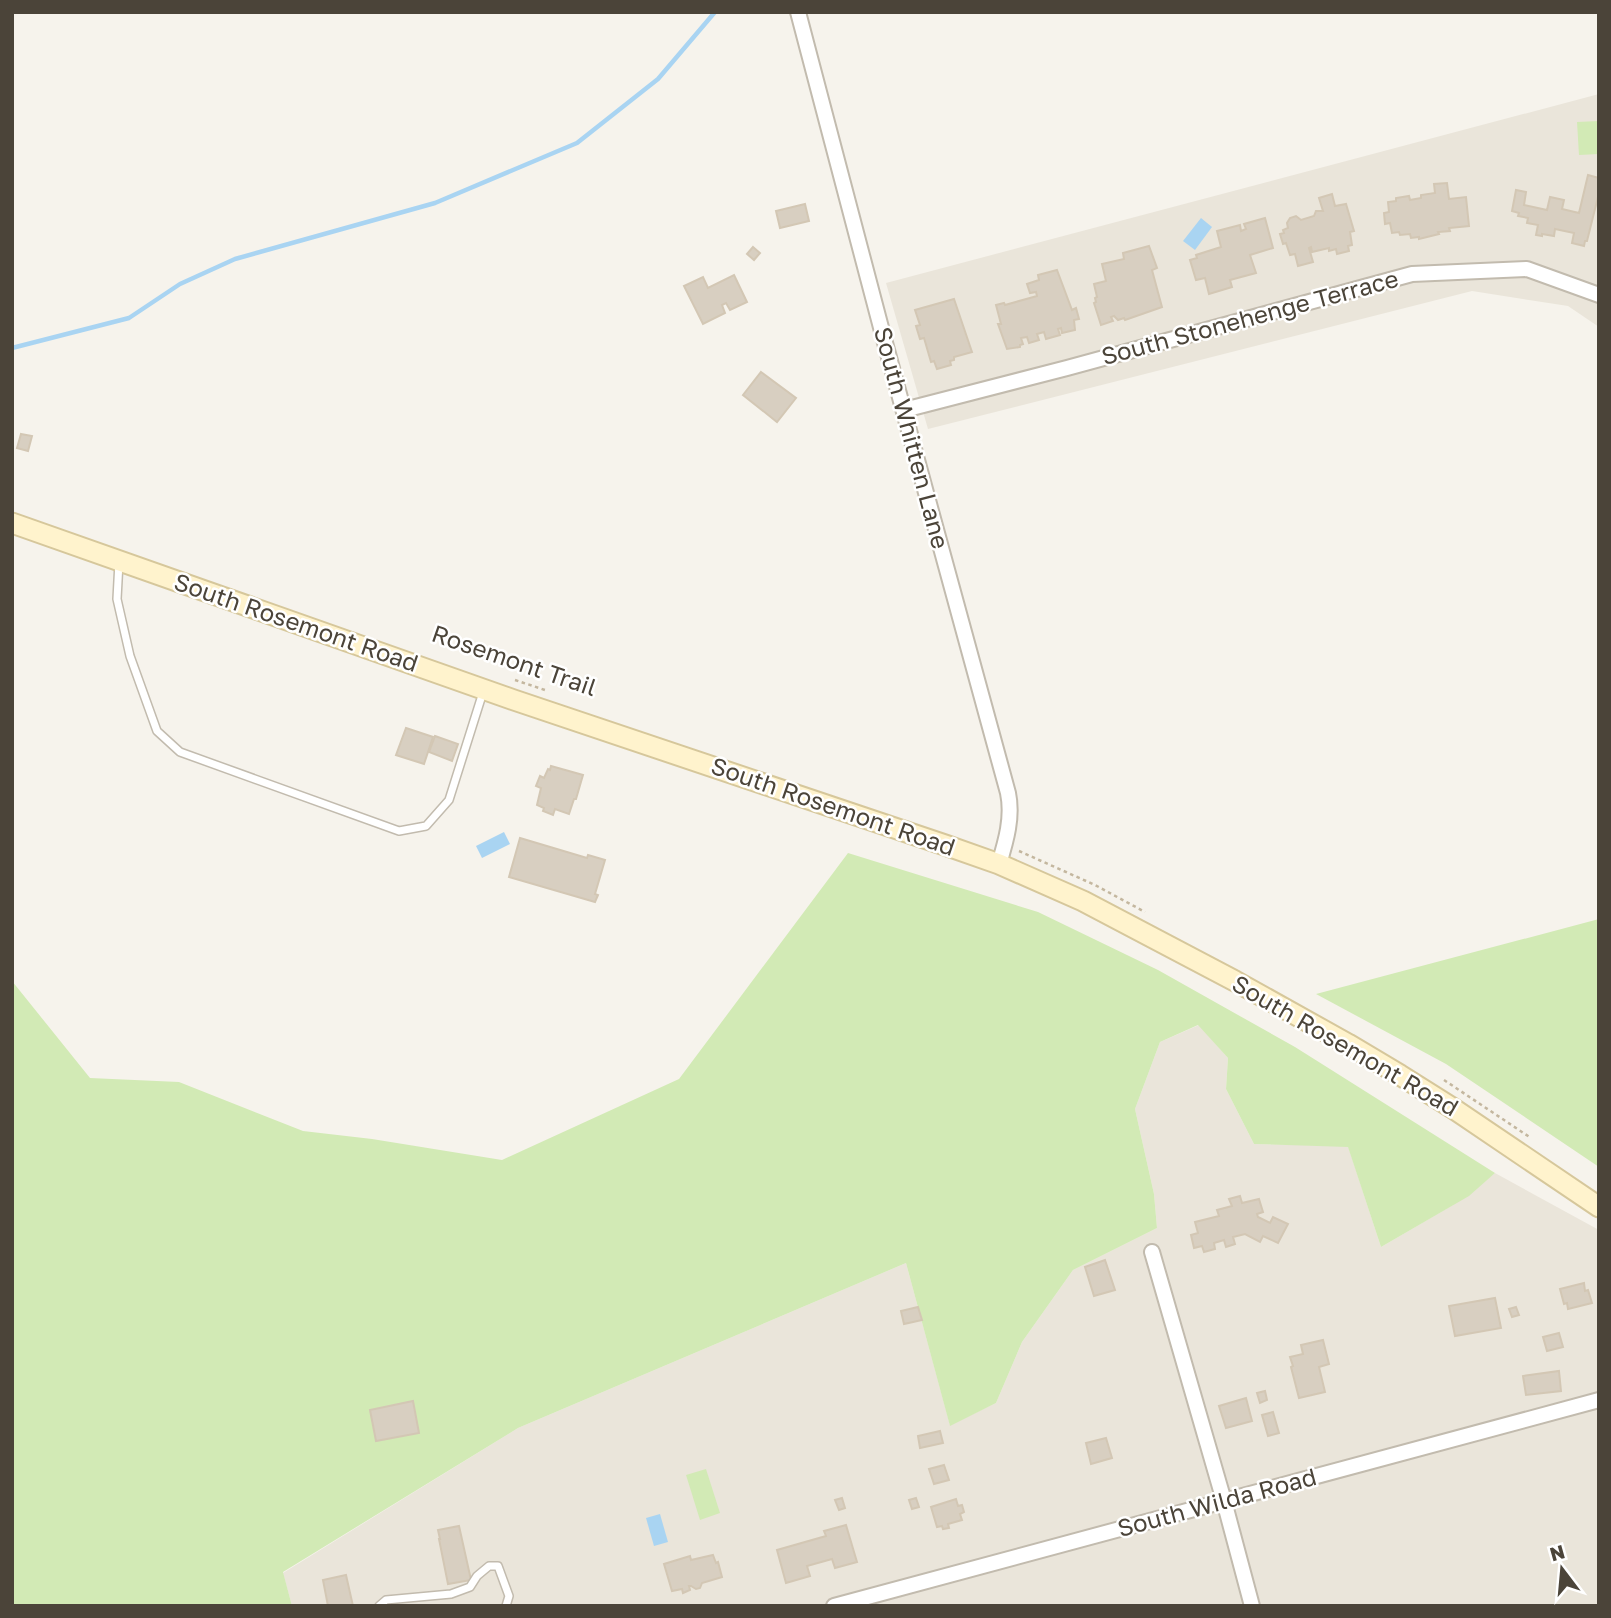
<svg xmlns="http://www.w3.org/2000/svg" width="1611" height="1618" font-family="'Golos Text',sans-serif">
  <rect width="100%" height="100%" fill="#f6f3ec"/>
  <g fill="#eae5da">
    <path d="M1599 94V327L1568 306 1472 291 928 429 886 283Z"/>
    <path d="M1199 1025 1228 1058 1226 1089 1254 1144 1348 1146 1381 1247 1453 1205 1495 1173 1599 1230V1606H292L283 1573 518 1428 906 1263 950 1425 996 1403 1022 1342 1073 1270 1157 1228 1154 1194 1135 1109 1160 1042Z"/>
  </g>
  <g fill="#d2eab5">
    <path d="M1599 121V154L1579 155 1577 122Z"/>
    <path d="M848 853 1038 912 1158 970 1295 1047 1495 1173 1469 1196 1381 1247 1348 1147 1254 1144 1226 1089 1228 1058 1198 1025 1160 1042 1135 1109 1154 1194 1157 1228 1073 1270 1022 1342 996 1403 950 1426 906 1263 518 1428 283 1572 292 1606H12V981L90 1078 179 1082 303 1131 372 1139 502 1160 679 1079Z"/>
    <path d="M1599 919V1167L1446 1064 1316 994Z"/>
    <path d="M706 1469 720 1513 700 1520 686 1475Z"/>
  </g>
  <g fill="#a9d4f2">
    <path d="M1201 218 1212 227 1195 250 1183 241Z"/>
    <path d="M504 832 510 844 482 858 476 846Z"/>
    <path d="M660 1514 668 1542 654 1546 646 1518Z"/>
  </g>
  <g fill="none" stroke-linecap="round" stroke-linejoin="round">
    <path stroke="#a9d4f2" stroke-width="4.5" d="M12 348 129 318 180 284 235 259 435 203 577 143 658 79 715 12"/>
  </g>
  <g fill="#d8cfc1" stroke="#d3c7b4" stroke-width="2">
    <path d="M1588 175 1599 178V193L1587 241H1585L1584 246 1572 243 1574 233 1555 229 1554 236 1542 234V236L1536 235 1538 225 1527 223 1528 218 1518 216 1519 213 1512 211 1516 190 1526 192 1524 205 1547 210 1550 197 1564 200 1562 209 1579 213Z"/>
    <path d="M1447 183 1449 199 1466 197 1469 226 1449 228 1450 231 1438 232 1439 234 1419 239V237L1411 238 1410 234 1400 235 1399 232 1392 233 1390 223 1385 224 1384 213 1389 212 1388 202 1396 201V198L1409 196 1410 200 1421 198V195L1435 193 1434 184Z"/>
    <path d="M1332 194 1335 206 1346 204 1354 231 1350 232 1352 245 1348 246 1349 251 1337 254 1336 249 1329 251V248L1312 252 1311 247 1309 248 1313 262 1298 266 1295 254 1290 255 1286 243 1283 244 1280 234 1284 233 1283 230 1288 228 1287 223 1290 218 1296 216 1301 220 1314 216 1316 211H1323L1319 198Z"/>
    <path d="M805 204 809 221 780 228 776 211Z"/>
    <path d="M1265 218 1273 248 1250 255 1256 273 1230 280 1232 287 1209 294 1205 278 1196 280 1190 260 1197 258 1196 255 1221 247 1217 231 1240 225 1241 231 1246 229 1244 224Z"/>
    <path d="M1149 246 1157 268 1152 270 1162 307 1125 320 1124 318 1118 320 1114 316 1111 317 1113 321 1101 325 1094 303 1096 302 1095 298 1097 297 1094 284 1106 281 1102 264 1124 259 1123 253Z"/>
    <path d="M753 247 760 253 754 260 747 254Z"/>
    <path d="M1057 270 1072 310 1076 308 1079 319 1074 320 1075 330 1062 333 1061 328 1058 329 1060 335 1046 339 1044 332 1037 334 1039 340 1029 343 1027 337 1021 338 1023 344 1020 345V347L1007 349 998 324H1001L996 305 1004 303 1005 305 1037 296 1036 292 1030 293 1027 284 1039 280 1038 275Z"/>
    <path d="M734 275 747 302 730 310 726 303 722 305 725 313 703 324 684 286 703 277 708 288Z"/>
    <path d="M954 299 972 352 954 357V360L950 361 951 365 937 369 934 361 931 362 924 338 920 339 916 326 920 325 915 310Z"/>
    <path d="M761 372 796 398 777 422 743 395Z"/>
    <path d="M21 434 32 436 28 451 17 448Z"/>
    <path d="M406 728 433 737 424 764 396 755Z"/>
    <path d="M435 736 458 744 452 761 429 752Z"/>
    <path d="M551 766 583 775 576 799H574L569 814 555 809 553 815 543 811 544 808 537 805 541 788 536 786 540 776 544 778 548 769 550 770Z"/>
    <path d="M520 838 587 858 588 855 605 860 595 894 598 895 595 902 509 877Z"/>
    <path d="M1240 1196 1242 1203 1259 1199 1263 1212 1257 1214 1258 1217 1270 1223 1273 1217 1288 1224 1278 1243 1263 1236 1260 1242 1245 1234 1233 1237 1235 1244 1226 1247 1224 1240 1214 1243 1215 1249 1204 1252 1202 1246 1194 1248 1191 1235 1198 1233 1195 1222 1219 1216 1217 1210 1232 1206 1229 1199Z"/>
    <path d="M1105 1260 1115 1290 1094 1296 1085 1267Z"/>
    <path d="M1584 1283 1585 1291 1588 1290 1592 1303 1568 1309 1567 1303 1564 1304 1560 1289Z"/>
    <path d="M1495 1298 1501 1328 1455 1336 1449 1306Z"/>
    <path d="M918 1307 922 1320 904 1324 901 1311Z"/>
    <path d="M1516 1307 1519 1315 1512 1317 1509 1309Z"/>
    <path d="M1559 1333 1563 1347 1547 1351 1543 1337Z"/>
    <path d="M1323 1340 1329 1364 1319 1367 1325 1392 1299 1398 1291 1367 1293 1366 1290 1357 1303 1354 1301 1345Z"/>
    <path d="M1559 1371 1561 1391 1526 1395 1523 1376Z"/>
    <path d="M1265 1391 1267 1400 1260 1403 1257 1393Z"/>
    <path d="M1246 1398 1252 1421 1226 1428 1219 1406Z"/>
    <path d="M413 1401 419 1433 376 1441 370 1410Z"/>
    <path d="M1273 1412 1279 1433 1268 1436 1262 1415Z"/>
    <path d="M940 1431 943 1443 920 1448 918 1436Z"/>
    <path d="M1106 1438 1112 1458 1091 1464 1086 1443Z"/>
    <path d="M944 1465 949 1480 934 1484 929 1469Z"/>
    <path d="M842 1498 845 1508 839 1510 835 1500Z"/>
    <path d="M916 1498 919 1507 912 1509 909 1500Z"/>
    <path d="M956 1499 958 1506 962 1505 964 1512 960 1514 962 1520 948 1524 949 1528 943 1529 942 1526 937 1527 931 1507Z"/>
    <path d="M846 1525 857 1562 835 1568 832 1559 807 1566 810 1576 786 1583 777 1550 826 1536 824 1531Z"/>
    <path d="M459 1526 471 1580 448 1584 439 1539H440L438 1530Z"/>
    <path d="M713 1555 716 1563 718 1562 722 1577 702 1583 700 1588 696 1589 691 1586H689L690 1590 683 1593 682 1589 672 1591 664 1564 690 1556 691 1560Z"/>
    <path d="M346 1575 353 1606H328L323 1580Z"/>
  </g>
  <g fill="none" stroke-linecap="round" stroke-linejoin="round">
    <defs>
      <g id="service">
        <path d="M119 562 117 599 130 656 157 731 180 752 399 831 426 826 449 800 484 689"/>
        <path d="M379 1606 386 1600 451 1594 470 1587 477 1576 489 1566H498L509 1596 506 1606"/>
      </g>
      <g id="minor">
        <path d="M798 12 884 339 1008 793C1013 817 1006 841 999 864"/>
        <path d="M904 410 1067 368 1412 274 1527 269 1599 295"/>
        <path d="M1152 1252 1224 1501 1252 1606"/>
        <path d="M834 1606 1599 1400"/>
      </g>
      <path id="secondary" d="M12 523 514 700 945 845 999 864 1083 901 1235 981 1348 1044 1400 1075 1454 1109 1599 1207"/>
    </defs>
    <use href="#service" stroke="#c2bbae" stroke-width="10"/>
    <use href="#minor" stroke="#c2bbae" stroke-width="18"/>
    <use href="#secondary" stroke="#d6c79b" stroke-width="23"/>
    <g stroke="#c4b79f" stroke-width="2.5" stroke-dasharray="3.5 3.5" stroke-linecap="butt">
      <path d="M515 680 545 690"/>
      <path d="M1019 851 1095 885 1145 912"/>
      <path d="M1444 1080 1531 1138"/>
    </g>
    <use href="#service" stroke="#fff" stroke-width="7"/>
    <use href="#minor" stroke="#fff" stroke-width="14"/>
    <use href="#secondary" stroke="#fff3cd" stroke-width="19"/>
  </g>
  <g text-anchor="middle" stroke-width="5" stroke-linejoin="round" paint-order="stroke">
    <g font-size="24" fill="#4b4439" stroke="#fff">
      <text transform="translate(1250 318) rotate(-15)" y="8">South Stonehenge Terrace</text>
      <text transform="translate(911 438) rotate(75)" y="8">South Whitten Lane</text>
      <text transform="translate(296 623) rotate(19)" y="8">South Rosemont Road</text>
      <text transform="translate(514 661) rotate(19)" y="8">Rosemont Trail</text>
      <text transform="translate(833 807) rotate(19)" y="8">South Rosemont Road</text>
      <text transform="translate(1345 1046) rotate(30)" y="8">South Rosemont Road</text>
      <text transform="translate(1217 1503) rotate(-15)" y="8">South Wilda Road</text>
    </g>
  </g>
  <rect width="1611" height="1618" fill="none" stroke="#4b4439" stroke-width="28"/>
  <g transform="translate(1562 1569) rotate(344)" stroke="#ffffff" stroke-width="5" paint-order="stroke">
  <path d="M0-5L12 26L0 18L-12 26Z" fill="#4b4439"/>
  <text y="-10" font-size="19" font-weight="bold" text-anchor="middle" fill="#4b4439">N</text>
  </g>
</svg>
